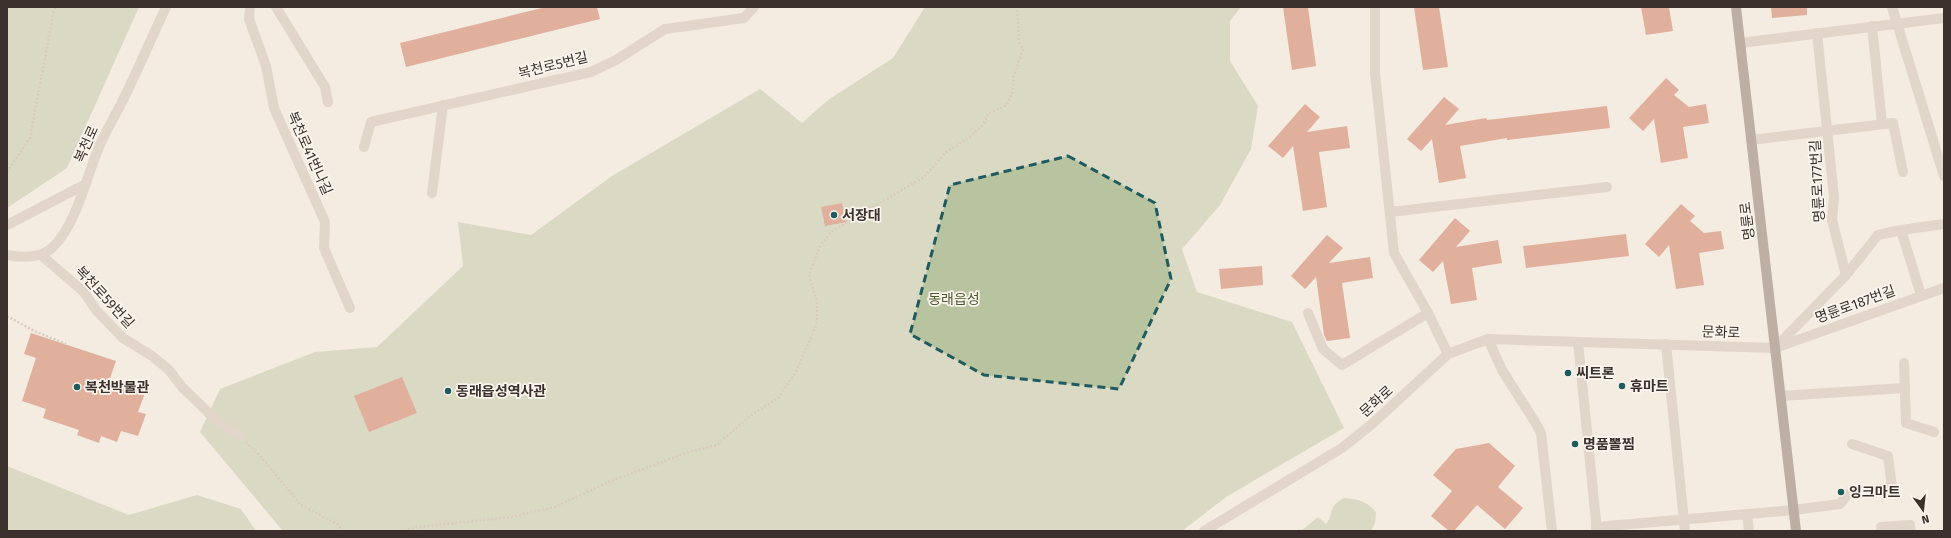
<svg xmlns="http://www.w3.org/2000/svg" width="1951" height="538" font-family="'Fira Sans','Noto Sans KR',sans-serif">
  <rect width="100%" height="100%" fill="#f4ebe1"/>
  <g fill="#b8c4a0">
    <path d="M7 7H139L67 168 7 208Z"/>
    <path d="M925 7H1241L1230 21V61L1258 106 1251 149 1220 205 1182 249 1197 292 1292 322 1344 428 1226 497 1182 531H283L200 432 220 389 315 352 377 347 463 266 458 222 531 235 612 176 760 89 802 123 828 100 893 58Z"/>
    <path d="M7 466 129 515 197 495 241 509 256 531H7Z"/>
    <path d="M1344 498C1358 499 1366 501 1376 512L1375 523 1371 531H1301L1318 517 1326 524C1335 513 1327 507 1344 498Z"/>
  </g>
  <g fill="#c8694b">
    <path d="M546 7H597L600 19 406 67 400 43Z"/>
    <path d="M1283 7H1308L1316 66 1292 70Z"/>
    <path d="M1414 7H1439L1448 67 1423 70Z"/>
    <path d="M1641 7H1669L1673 31 1646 35Z"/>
    <path d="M1771 7H1807V15L1772 18Z"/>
    <path d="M1666 78 1679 90 1674 95 1689 107 1706 104 1709 123 1683 127 1688 158 1661 163 1654 119 1643 131 1629 118Z"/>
    <path d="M1444 97 1459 109 1445 125 1486 118 1487 120 1607 106 1610 128 1507 140V138L1460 146 1466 178 1439 183 1432 139 1421 151 1407 139Z"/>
    <path d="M1305 104 1320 117 1307 132 1347 126 1350 148 1319 152 1327 207 1303 211 1293 146 1283 158 1268 146Z"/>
    <path d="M842 203 846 222 825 226 821 207Z"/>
    <path d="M1681 204 1695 216 1690 221 1704 233 1721 231 1724 249 1699 253 1704 285 1676 289 1669 245 1659 257 1645 244Z"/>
    <path d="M1455 218 1470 231 1456 247 1498 240 1502 263 1472 268 1477 300 1451 304 1443 261 1433 272 1419 260Z"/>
    <path d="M1626 234 1629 256 1526 268 1523 246Z"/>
    <path d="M1327 235 1343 248 1329 263 1370 257 1373 278 1342 283 1350 338 1327 341 1324 335 1316 277 1305 289 1291 276Z"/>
    <path d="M1262 266 1263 285 1221 289 1219 269Z"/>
    <path d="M31 333 116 361 109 381 145 393 138 412 146 414 138 436 121 431 117 442 101 436 99 443 77 435 79 430 43 418 46 409 22 401 36 358 24 354Z"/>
    <path d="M402 377 417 413 369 432 354 396Z"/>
    <path d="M1489 443 1515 466 1498 487 1523 508 1505 529 1477 505 1454 531H1449L1431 516 1452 491 1433 475 1456 449Z"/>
  </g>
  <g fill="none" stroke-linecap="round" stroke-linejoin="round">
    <g stroke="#b9a596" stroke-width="2.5" stroke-dasharray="2 2" stroke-linecap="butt">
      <path d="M7 172 30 138 54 10 57 7"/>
      <path d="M7 316 34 331 66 344"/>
      <path d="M246 442 262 458 301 505 339 525 342 531"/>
      <path d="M400 531 418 527 511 517 555 507 611 481 691 451 717 445 750 416 778 398 796 372 817 323V302L809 275 820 246 831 232 924 177 945 153 970 137 983 125 988 114 1007 105 1012 93 1014 76 1023 49 1019 42 1017 7"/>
    </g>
    <g stroke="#cdbbac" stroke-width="10">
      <path d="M250 7 249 19 266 66 274 108 325 222 324 248 350 308"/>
      <path d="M276 7 325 87 328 102"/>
      <path d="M1375 7V73L1394 253 1428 313 1448 354"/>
      <path d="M1892 7 1944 176"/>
      <path d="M1872 26 1882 124"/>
      <path d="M1817 33 1834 197 1832 220 1846 275"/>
      <path d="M1740 43 1944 18"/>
      <path d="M1751 140 1893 123 1903 172"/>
      <path d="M364 147 371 122 591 72 616 60 665 29 744 18 754 7"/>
      <path d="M432 193 443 105"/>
      <path d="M1390 212 1607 187"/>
      <path d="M7 225 84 185"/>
      <path d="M1901 230 1921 295"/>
      <path d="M7 255C23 258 41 259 53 247 77 223 86 178 99 147 106 130 117 113 125 96 139 67 152 37 166 7"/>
      <path d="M41 255 84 292 96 310 123 338 152 356 169 370 182 387 218 422 239 435"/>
      <path d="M1308 313 1323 349 1342 365 1428 313"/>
      <path d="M1488 339 1502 370 1535 422 1541 433 1552 531"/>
      <path d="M1578 342 1597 531"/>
      <path d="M1666 344 1685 531"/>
      <path d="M1778 345 1846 275 1878 235 1901 230 1944 224"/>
      <path d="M1904 363 1906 423 1934 432"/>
      <path d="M1781 396 1904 388"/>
      <path d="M1747 514 1749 531"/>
      <path d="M1596 527 1794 510 1840 504 1848 494 1892 488 1888 456 1852 444"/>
      <path d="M1881 527 1910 525 1911 531"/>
      <path d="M1204 531 1342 448 1372 424 1448 354 1488 339 1775 348 1944 288"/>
    </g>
    <path stroke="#7d675c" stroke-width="10" d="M1736 7 1796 531"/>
  </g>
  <path d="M0 0H1951V538H0ZM1068 156 1155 203 1171 279 1119 389 984 375 910 334 950 185Z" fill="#f4ebe1" fill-opacity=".55" fill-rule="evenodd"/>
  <path fill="none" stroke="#1f5a5e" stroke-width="3" stroke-dasharray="8 5" stroke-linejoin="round" d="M1068 156 1155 203 1171 279 1119 389 984 375 910 334 950 185Z"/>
  <g fill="#1f5a5e" stroke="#fbf5ee" stroke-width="1.5">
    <circle cx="834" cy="215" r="4"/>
    <circle cx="1568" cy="373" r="4"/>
    <circle cx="1622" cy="386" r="4"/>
    <circle cx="77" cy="387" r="4"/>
    <circle cx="448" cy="391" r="4"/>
    <circle cx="1575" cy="444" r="4"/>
    <circle cx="1841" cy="492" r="4"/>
  </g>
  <g text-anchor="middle" stroke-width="3.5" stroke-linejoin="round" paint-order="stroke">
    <g font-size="14" fill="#3b302b" stroke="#fbf5ee">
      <text transform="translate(553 65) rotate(-14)" y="5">복천로5번길</text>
      <text transform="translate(86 144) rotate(-66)" y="5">복천로</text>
      <text transform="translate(310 153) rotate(66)" y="5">복천로41번나길</text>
      <text transform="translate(1817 181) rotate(-93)" y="5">명륜로177번길</text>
      <text transform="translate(1747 221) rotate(-97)" y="5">명륜로</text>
      <text transform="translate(105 297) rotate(47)" y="5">복천로59번길</text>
      <text transform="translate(1855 304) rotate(-20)" y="5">명륜로187번길</text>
      <text transform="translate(1721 332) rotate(2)" y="5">문화로</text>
      <text transform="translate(1376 401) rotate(-42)" y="5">문화로</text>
    </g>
    <g font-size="14" font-weight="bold" fill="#3b302b" stroke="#fbf5ee" text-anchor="start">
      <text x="842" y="220">서장대</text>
      <text x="1576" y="378">씨트론</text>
      <text x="1630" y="391">휴마트</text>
      <text x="85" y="392">복천박물관</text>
      <text x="456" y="396">동래읍성역사관</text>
      <text x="1583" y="449">명품뽈찜</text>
      <text x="1849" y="497">잉크마트</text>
    </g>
    <g font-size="14" fill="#4a5a2e" stroke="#fbf5ee">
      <text x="954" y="304">동래읍성</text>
    </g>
  </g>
  <rect width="1951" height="538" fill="none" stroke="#3b302b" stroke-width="16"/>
  <g transform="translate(1923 510) rotate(165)" stroke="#fbf5ee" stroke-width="3" paint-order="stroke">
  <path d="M0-3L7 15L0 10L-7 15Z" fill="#3b302b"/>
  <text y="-6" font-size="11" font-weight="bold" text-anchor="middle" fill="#3b302b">N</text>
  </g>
</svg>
